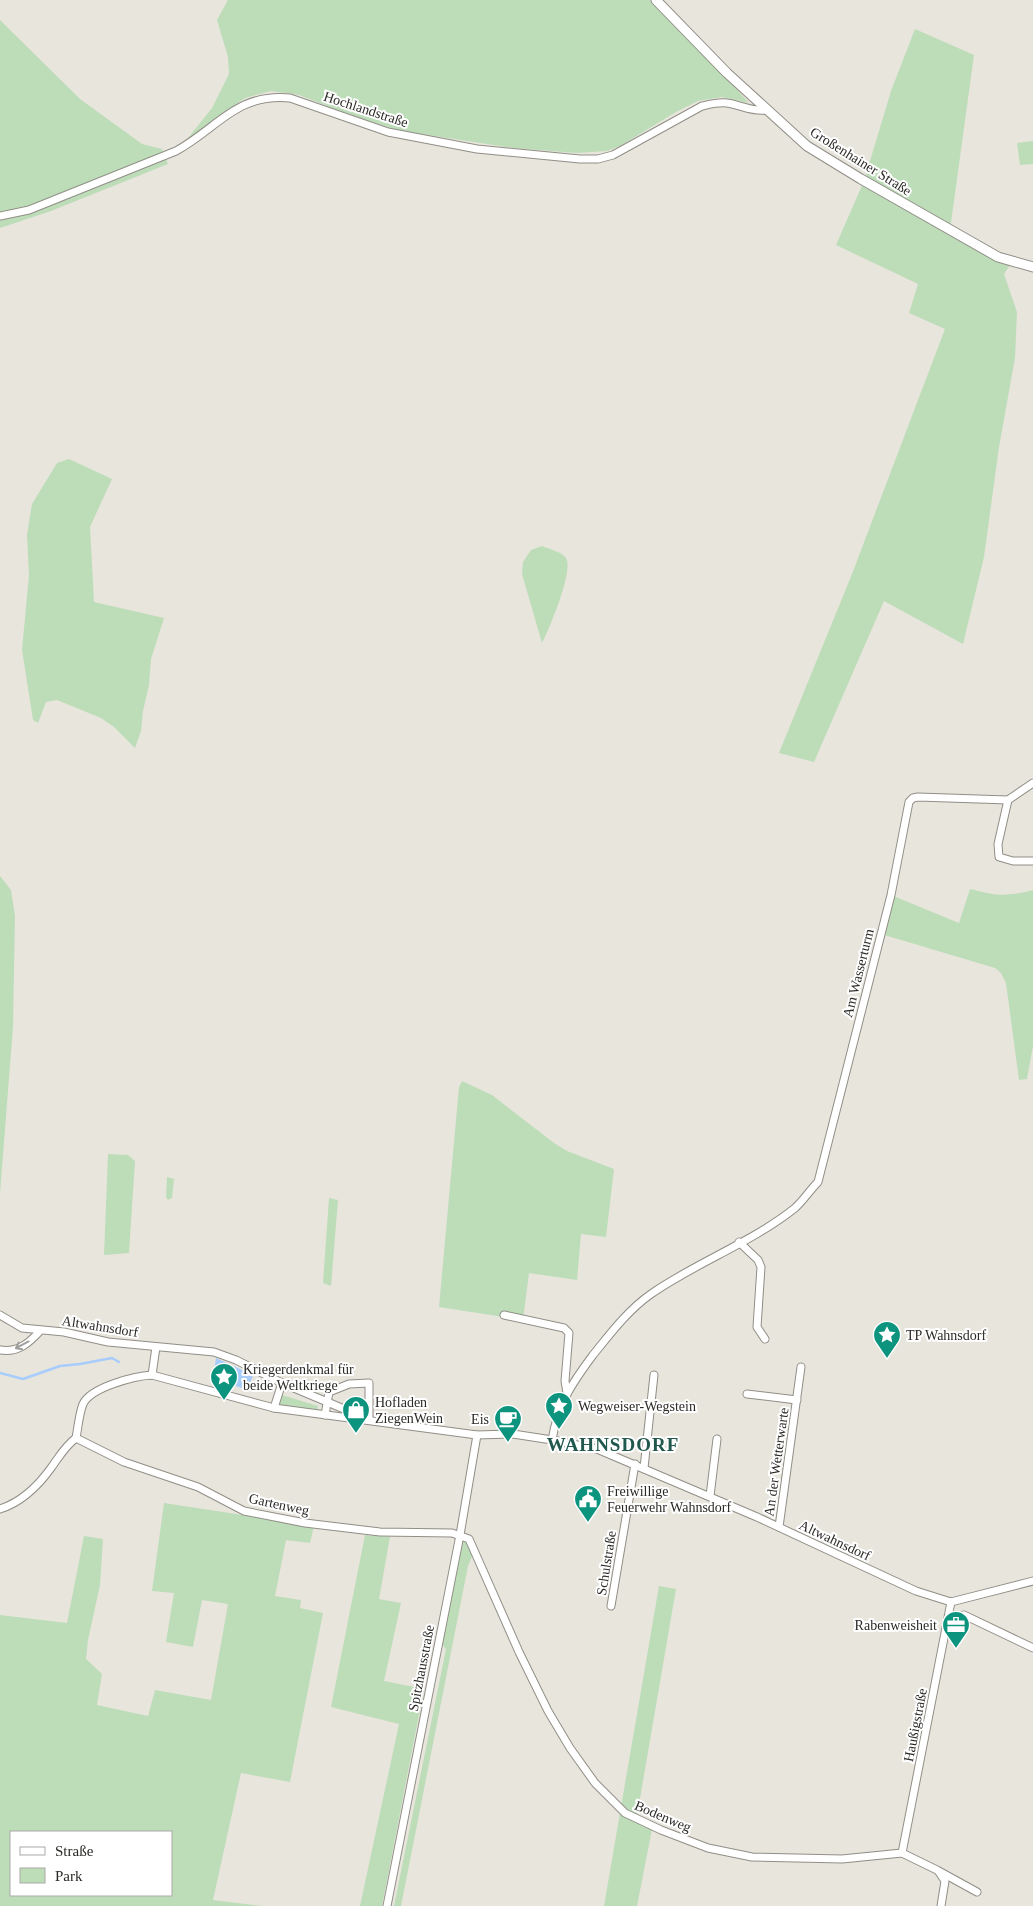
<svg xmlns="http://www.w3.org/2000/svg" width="1033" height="1906" font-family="'Times New Roman',serif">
  <rect width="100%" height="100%" fill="#e8e5dd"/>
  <g fill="#bdddb8" fill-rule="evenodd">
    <path d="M228 0H656L749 103 722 97 698 101 676 112 620 146 607 151 577 153 514 148 401 131 353 116 299 95 271 91 245 98 214 119 184 143 212 108 229 74 228 57 217 20Z"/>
    <path d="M0 20 80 99 142 144 162 149 168 164 51 211 0 228Z"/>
    <path d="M915 29 974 55 950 230 1012 262 1004 274 1017 312 1015 358 999 447 984 557 963 644 884 601 814 762 779 753 852 574 945 329 909 313 918 284 836 245 864 181 891 91Z"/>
    <path d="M1033 141V164L1020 165 1017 143Z"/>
    <path d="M69 459 112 479 90 527 94 602 164 618 151 659 149 685 143 711 141 731 135 748 114 727 101 718 57 700 46 702 38 723 33 720 22 650 29 575 27 535 32 504 57 463Z"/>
    <path d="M542 546C549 549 562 552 566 558 574 570 549 630 542 643L522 574 523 562 531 550Z"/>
    <path d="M0 876 11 890 15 916 13 1027 0 1193Z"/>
    <path d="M970 889C998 896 1005 897 1033 890V1046L1027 1079 1019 1080 1006 983 1001 973 995 968 881 934 891 895 959 923Z"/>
    <path d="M462 1081 492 1095 554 1143 567 1151 614 1169 606 1237 581 1234 577 1280 529 1273 523 1320 439 1307 459 1087Z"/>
    <path d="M108 1154 128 1155 135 1161 129 1253 104 1255Z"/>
    <path d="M167 1177 174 1179 172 1198 168 1200 166 1197Z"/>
    <path d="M329 1198 338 1200 331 1286 323 1283Z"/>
    <path d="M282 1395 318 1406 317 1412 279 1407Z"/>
    <path d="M164 1503 314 1526 310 1543 286 1540 275 1596 301 1600 300 1608 323 1613 290 1782 241 1773 213 1900 262 1906H0V1615L67 1623 84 1536 103 1539 100 1585 88 1640 86 1659 102 1674 97 1705 148 1716 155 1690 211 1700 228 1604 202 1600 193 1647 166 1642 174 1593 152 1591ZM11 1832H171V1895H11Z"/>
    <path d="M365 1535 390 1537 379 1599 401 1603 384 1681 424 1689 382 1906H360L399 1724 331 1707Z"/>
    <path d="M465 1540 467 1541 473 1554 468 1566 401 1906H394L446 1649 442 1644 462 1543Z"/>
    <path d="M659 1586 676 1589 637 1816 653 1824 637 1906H604Z"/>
  </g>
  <path fill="#a8ccfc" d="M216 1358 253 1375 250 1383 242 1388 213 1379Z"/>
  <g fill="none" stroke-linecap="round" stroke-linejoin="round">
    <path stroke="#a8ccfc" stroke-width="2.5" d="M0 1373 23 1379 60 1366 80 1364 112 1358 119 1362"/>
    <defs>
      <g id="minor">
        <path d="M0 216 29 210 176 151C218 128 236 93 290 98L388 132 477 149 580 159H598L613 155 702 106C711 104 718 102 727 103 741 105 752 112 766 110"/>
        <path d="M1033 783 1008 800 998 844 999 857 1013 861H1033"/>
        <path d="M739 1242 758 1260 761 1267 757 1327 765 1339"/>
        <path d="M0 1315 22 1328 64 1332 108 1342 214 1352 236 1360 282 1383 363 1417"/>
        <path d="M504 1315 564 1328 569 1333 565 1381 567 1393"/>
        <path d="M0 1350C18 1353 29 1343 40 1331"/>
        <path d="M152 1375 156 1347"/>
        <path d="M747 1394 797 1400"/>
        <path d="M274 1408 282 1383"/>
        <path d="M325 1415 329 1392 349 1384 369 1383V1420"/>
        <path d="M76 1438 124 1462 198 1487 244 1511 305 1523 380 1532 452 1533 469 1539 519 1652 548 1711 570 1748 595 1783 625 1813 661 1830 708 1848 752 1857 842 1859 902 1853 937 1870 977 1892"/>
        <path d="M76 1438C78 1428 79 1414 83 1404 91 1387 135 1376 152 1375L274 1408 477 1435 513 1434 552 1440 597 1449 757 1517 916 1591 951 1602"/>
        <path d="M552 1440C558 1404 572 1383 593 1355 610 1334 628 1310 651 1294 697 1262 751 1243 795 1208 803 1201 810 1190 818 1182L891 895 909 802 913 798 918 797 1008 800"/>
        <path d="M644 1468 654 1375"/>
        <path d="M710 1496 717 1439"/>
        <path d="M0 1509C22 1502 38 1486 51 1468 59 1457 65 1446 76 1438"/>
        <path d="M779 1527 801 1367"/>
        <path d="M951 1602 1033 1581"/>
        <path d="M611 1606 635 1464"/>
        <path d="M964 1615 1033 1648"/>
        <path d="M902 1853 951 1602"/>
        <path d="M939 1872 945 1881 941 1906"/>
        <path d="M387 1906 460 1535 477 1435"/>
      </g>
      <path id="tertiary" d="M656 0 727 73 807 146 861 179 998 257 1033 267"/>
    </defs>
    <use href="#minor" stroke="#918e87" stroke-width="9"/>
    <use href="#tertiary" stroke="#918e87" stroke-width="11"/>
    <use href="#minor" stroke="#fff" stroke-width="7"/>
    <use href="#tertiary" stroke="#fff" stroke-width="9"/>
  </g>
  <defs><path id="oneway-shaft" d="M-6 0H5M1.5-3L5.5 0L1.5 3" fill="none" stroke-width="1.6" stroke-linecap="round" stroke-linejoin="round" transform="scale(1.25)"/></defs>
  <use stroke="#9f9f9d" href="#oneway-shaft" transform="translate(22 1345) rotate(152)"/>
  <defs>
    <symbol id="sight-pin" viewBox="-11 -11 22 30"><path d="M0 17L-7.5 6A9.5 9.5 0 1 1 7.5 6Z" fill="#0d947e" stroke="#fff"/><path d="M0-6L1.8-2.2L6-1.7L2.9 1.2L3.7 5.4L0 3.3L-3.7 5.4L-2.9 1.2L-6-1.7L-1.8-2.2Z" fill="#fff"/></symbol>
    <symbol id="shop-pin" viewBox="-11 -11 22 30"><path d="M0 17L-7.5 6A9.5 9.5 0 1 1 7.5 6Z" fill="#0d947e" stroke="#fff"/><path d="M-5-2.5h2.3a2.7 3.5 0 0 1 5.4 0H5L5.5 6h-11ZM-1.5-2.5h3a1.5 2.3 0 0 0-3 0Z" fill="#fff"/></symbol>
    <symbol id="cafe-pin" viewBox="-11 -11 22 30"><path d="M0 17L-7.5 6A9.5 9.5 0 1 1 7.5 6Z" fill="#0d947e" stroke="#fff"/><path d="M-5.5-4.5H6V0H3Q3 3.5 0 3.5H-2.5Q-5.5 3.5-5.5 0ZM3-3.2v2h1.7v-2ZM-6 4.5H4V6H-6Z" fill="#fff"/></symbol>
    <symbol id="civic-pin" viewBox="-11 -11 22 30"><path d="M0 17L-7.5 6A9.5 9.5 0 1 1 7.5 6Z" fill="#0d947e" stroke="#fff"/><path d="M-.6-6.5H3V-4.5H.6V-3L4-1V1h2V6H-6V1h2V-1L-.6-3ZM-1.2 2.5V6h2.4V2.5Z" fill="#fff"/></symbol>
    <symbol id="office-pin" viewBox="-11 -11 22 30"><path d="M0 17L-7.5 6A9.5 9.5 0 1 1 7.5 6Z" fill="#0d947e" stroke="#fff"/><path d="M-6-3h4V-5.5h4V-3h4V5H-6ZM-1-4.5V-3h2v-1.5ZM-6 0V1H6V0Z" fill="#fff"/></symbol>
  </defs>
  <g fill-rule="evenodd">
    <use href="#sight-pin" x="871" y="1319" width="32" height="43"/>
    <use href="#sight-pin" x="208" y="1361" width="32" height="43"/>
    <use href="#sight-pin" x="543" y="1390" width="32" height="43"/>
    <use href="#shop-pin" x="340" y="1394" width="32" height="43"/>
    <use href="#cafe-pin" x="492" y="1403" width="32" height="43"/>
    <use href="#civic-pin" x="572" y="1483" width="32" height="43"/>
    <use href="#office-pin" x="940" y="1609" width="32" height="43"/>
  </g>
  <g text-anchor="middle" stroke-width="4" stroke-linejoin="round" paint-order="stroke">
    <g font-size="14" fill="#2a2926" stroke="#fff">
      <text transform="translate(366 109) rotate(18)" y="5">Hochlandstraße</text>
      <text transform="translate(861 161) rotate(32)" y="5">Großenhainer Straße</text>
      <text transform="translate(858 973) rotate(-76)" y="5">Am Wasserturm</text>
      <text transform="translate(100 1326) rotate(9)" y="5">Altwahnsdorf</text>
      <text transform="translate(776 1462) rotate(-82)" y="5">An der Wetterwarte</text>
      <text transform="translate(279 1504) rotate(12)" y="5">Gartenweg</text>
      <text transform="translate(835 1540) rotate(25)" y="5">Altwahnsdorf</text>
      <text transform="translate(606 1563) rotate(-81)" y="5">Schulstraße</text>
      <text transform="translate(421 1668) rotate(-79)" y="5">Spitzhausstraße</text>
      <text transform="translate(915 1725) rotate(-79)" y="5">Haußigstraße</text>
      <text transform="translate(663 1816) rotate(23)" y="5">Bodenweg</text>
    </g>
    <g font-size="14" fill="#2a2926" stroke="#fff" text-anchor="start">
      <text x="906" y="1340">TP Wahnsdorf</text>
      <text x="243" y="1374">Kriegerdenkmal für<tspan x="243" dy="16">beide Weltkriege</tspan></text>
      <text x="375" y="1407">Hofladen<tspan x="375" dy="16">ZiegenWein</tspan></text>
      <text x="578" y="1411">Wegweiser-Wegstein</text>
      <text x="489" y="1424" text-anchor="end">Eis</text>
      <text x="607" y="1496">Freiwillige<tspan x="607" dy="16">Feuerwehr Wahnsdorf</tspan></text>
      <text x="937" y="1630" text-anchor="end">Rabenweisheit</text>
    </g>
    <g font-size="19" font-weight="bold" letter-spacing="1" fill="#21574c" stroke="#fff">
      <text x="613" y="1451">WAHNSDORF</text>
    </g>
  </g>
  <rect x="10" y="1831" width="162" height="65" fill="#ffffff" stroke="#aaa9a8"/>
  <rect x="20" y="1847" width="25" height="8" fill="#ffffff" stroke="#aaa9a8"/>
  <text x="55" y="1856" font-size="15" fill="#2a2926">Straße</text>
  <rect x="20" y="1868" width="25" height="15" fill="#bdddb8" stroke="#aaa9a8"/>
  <text x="55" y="1881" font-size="15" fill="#2a2926">Park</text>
</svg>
